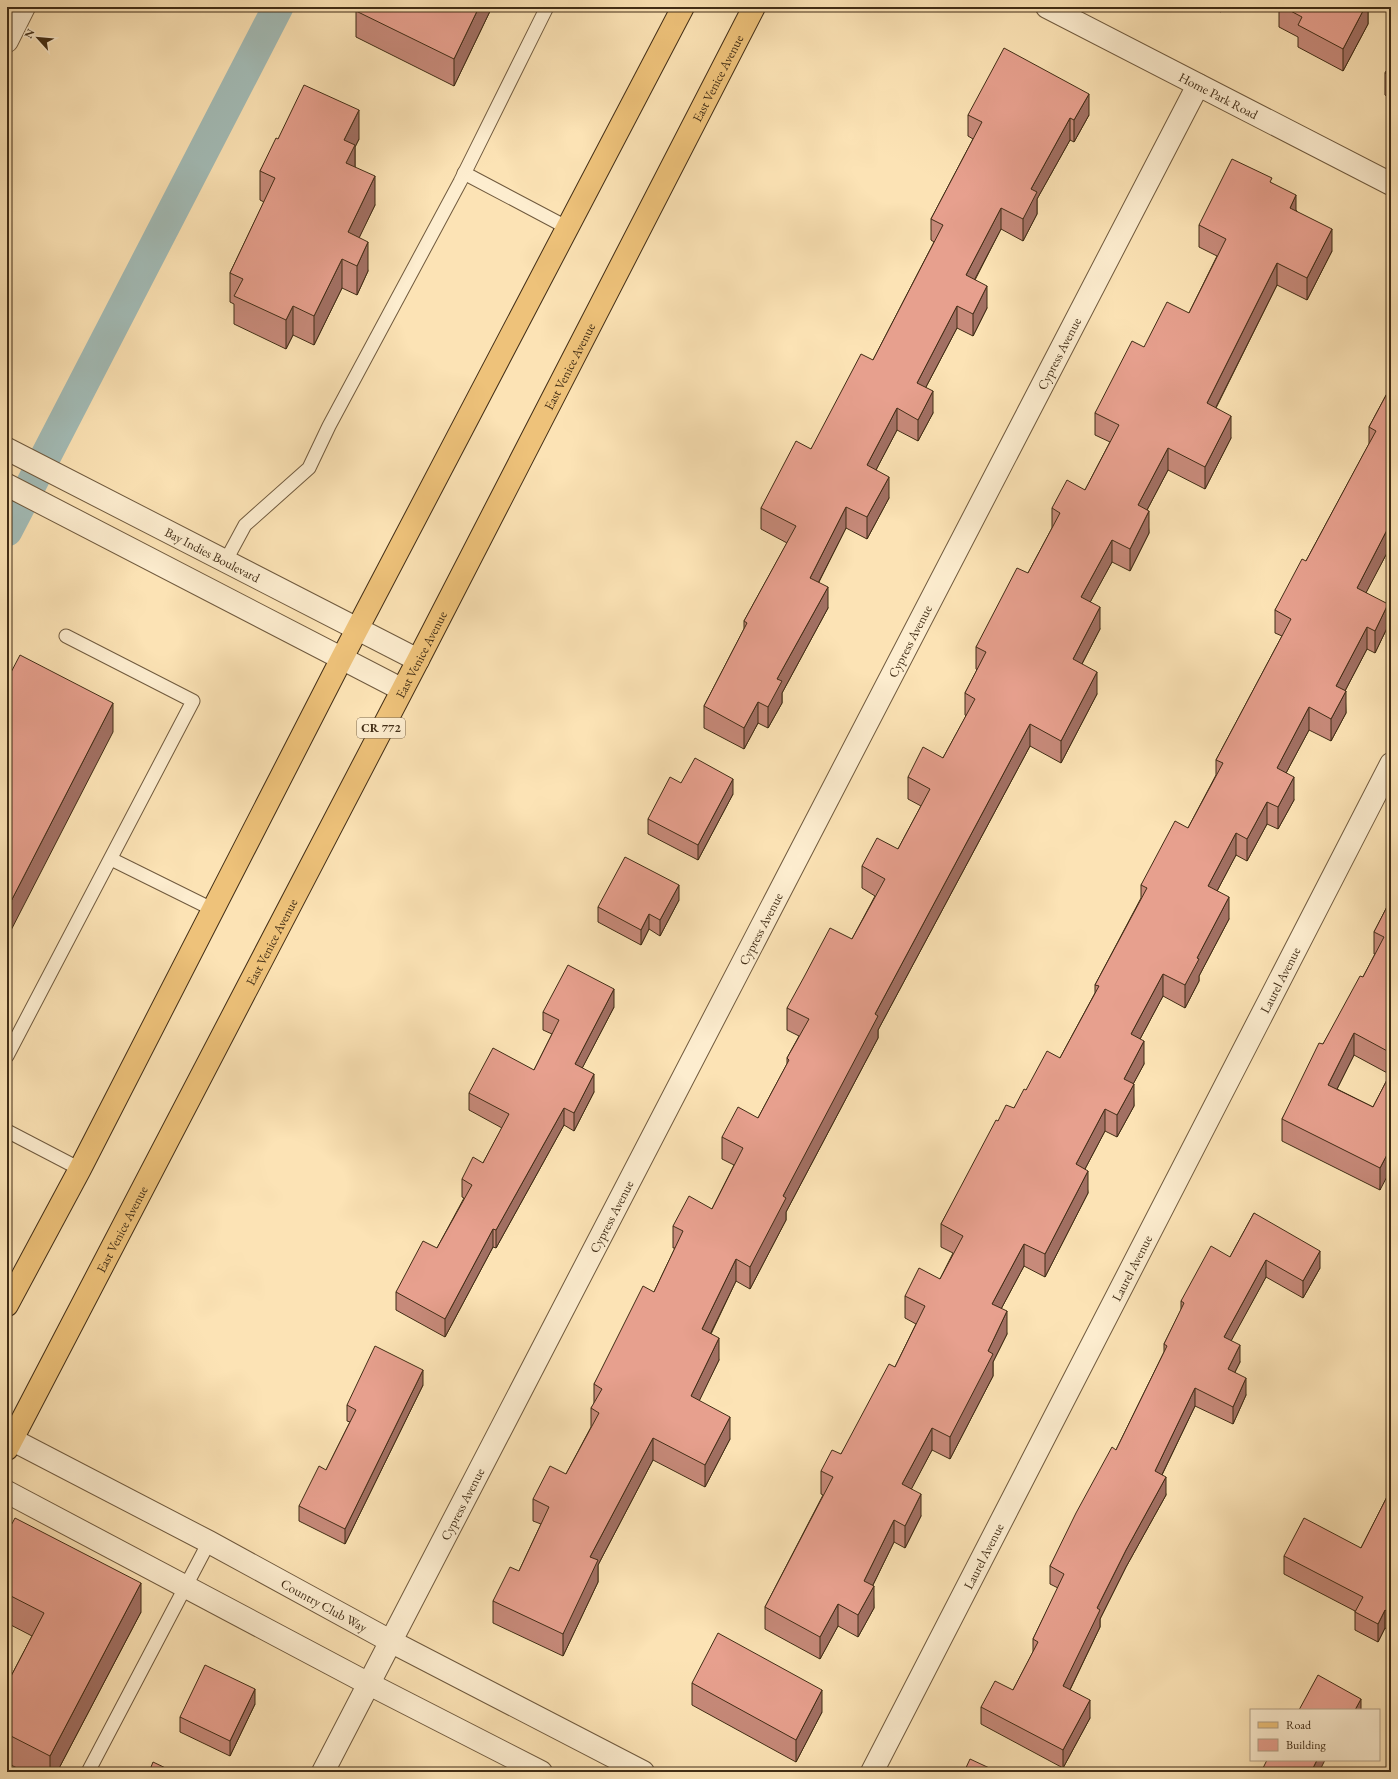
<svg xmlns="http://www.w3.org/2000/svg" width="1398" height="1779" font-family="'EB Garamond',serif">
  <rect width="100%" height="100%" fill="#fce3b5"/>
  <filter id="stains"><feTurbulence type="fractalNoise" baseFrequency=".005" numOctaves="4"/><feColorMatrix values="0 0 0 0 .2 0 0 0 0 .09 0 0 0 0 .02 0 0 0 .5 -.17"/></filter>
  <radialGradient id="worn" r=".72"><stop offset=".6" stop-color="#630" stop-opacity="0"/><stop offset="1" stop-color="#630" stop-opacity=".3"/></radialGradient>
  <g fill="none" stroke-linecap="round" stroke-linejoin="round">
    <path stroke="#a3bcb7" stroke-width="31" d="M7 531 278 7"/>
    <defs>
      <g id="service">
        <path d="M464 173 568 228"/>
        <path d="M225 562 245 525 309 468 329 426 460 182 547 7"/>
        <path d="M111 859 214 910"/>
        <path d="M7 1056 193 701 66 636"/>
        <path d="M7 1131 80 1169"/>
        <path d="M88 1772 209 1542"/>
      </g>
      <g id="minor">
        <path id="s1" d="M1047 7 1391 184"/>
        <path d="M7 41 24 7"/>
        <path id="s2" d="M7 449 418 660"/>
        <path d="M7 485 401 689"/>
        <path id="s3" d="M7 1437 209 1542 392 1642 643 1772"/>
        <path d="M7 1492 369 1684 541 1772"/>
        <path id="s4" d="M323 1772 1198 85"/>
        <path id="s5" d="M872 1772 1391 764"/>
      </g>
      <g id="primary">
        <path d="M7 1305 80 1169 342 658 683 7"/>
        <path id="s6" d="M7 1449 418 660 754 7"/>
      </g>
    </defs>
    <use href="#service" stroke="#705a3e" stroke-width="15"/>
    <use href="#minor" stroke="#705a3e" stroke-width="24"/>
    <use href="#primary" stroke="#412d16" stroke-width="24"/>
    <use href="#service" stroke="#fdedcf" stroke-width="13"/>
    <use href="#minor" stroke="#fdedcf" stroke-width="22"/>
    <use href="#primary" stroke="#eec27a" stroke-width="22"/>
  </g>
  <g fill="#c78a7a" stroke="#412d16">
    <path d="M492 7 454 86 356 37V11Z"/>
    <path d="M1211 7H1224L1221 12Z"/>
    <path d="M1279 7H1368V24L1343 71 1298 47V37L1279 27Z"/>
    <path d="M1391 63V99L1385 95V73Z"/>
    <path d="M968 115H1089L1074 142 1070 140 1037 199V214L1023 241 1001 229 975 280 987 308 973 336 957 328 926 387 933 413 918 441 897 430 876 470 889 498 867 539 846 528 819 582 828 608 782 693V703L768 728 758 723 744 749 704 728V706L744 629V621L787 543 761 529V508L811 449 873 360 934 242 931 240V219L973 139 968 136Z"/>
    <path d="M278 139H359L355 147V167L375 205 359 237 368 271 357 295 342 288 314 345 293 335 286 349 234 324V304L230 302V273L264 202 260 200V171Z"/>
    <path d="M1272 183 1332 251 1307 300 1277 285 1216 408 1231 438 1205 489 1168 470 1147 510 1149 533 1130 571 1112 562 1090 602 1100 629 1082 664 1097 694 1061 763 1030 746 878 1030V1038L786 1212V1220L750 1289 736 1281 711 1334 719 1360 699 1400 730 1439 705 1487 653 1460 598 1565V1582L563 1656 493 1623V1601L519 1571 541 1524 533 1521V1499L566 1474 591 1427V1408L594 1404V1384L654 1292 675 1248H673V1226L712 1209 734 1165 722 1159V1137L758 1118 787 1064V1058L799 1036 787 1030V1008L852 939 875 896 862 888V866L898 849 921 806 908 799V777L943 758 966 716 965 715V693L977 670 976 669V647L1028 573 1052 528V508L1085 490 1110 442 1095 435V413L1144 347 1189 313 1217 256 1199 247V225Z"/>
    <path d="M1391 386V552L1388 551 1366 592 1388 626 1375 653 1367 649 1345 691 1346 713 1331 741 1309 730 1286 773 1294 800 1278 829 1267 824 1247 861 1236 855 1217 891 1229 919 1199 976V981L1185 1008 1163 996 1140 1039 1144 1064 1133 1084 1134 1106 1117 1137 1105 1131 1085 1169 1088 1193 1045 1277 1024 1266 1001 1309 1007 1334 993 1362V1376L950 1459 932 1450 911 1489 921 1516 905 1548 894 1542 873 1585 874 1608 858 1637 838 1626 820 1659 765 1629V1607L823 1495 821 1494V1471L841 1454 895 1367 916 1324 905 1318V1296L940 1279 953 1253 941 1247V1224L998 1121 1014 1108 1026 1090 1060 1058 1095 993V985L1141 898V885L1188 828 1216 775V760L1282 636 1275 633V610L1306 561 1369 444V427Z"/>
    <path d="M681 783 733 794 698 860 648 834V819Z"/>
    <path d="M1391 899V1075L1354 1055 1337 1089 1373 1107 1388 1078 1380 1190 1282 1141V1119L1323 1044 1363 977 1375 954H1374V932Z"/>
    <path d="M679 900 660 936 649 929 641 945 598 922V907Z"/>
    <path d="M614 1007 582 1068 594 1092 574 1131 564 1125 496 1248 493 1247 445 1337 396 1310V1292L437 1248 464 1198 462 1197V1179L483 1163 502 1128 469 1110V1093L534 1070 552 1034 543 1030V1012Z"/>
    <path d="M1254 1213 1320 1268 1303 1298 1266 1277 1231 1340 1240 1362 1235 1372 1246 1395 1233 1424 1195 1406 1162 1475 1166 1495 1126 1567 1100 1619V1627L1070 1690 1090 1718 1063 1768 981 1724V1707L1013 1690 1033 1652V1639L1058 1588 1050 1584V1566L1116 1450 1164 1352V1344L1181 1310V1301L1230 1257Z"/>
    <path d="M423 1385 345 1544 299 1521V1506L326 1470 350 1422 347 1421V1405Z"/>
    <path d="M1391 1489 1388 1630 1385 1628 1378 1642 1355 1630V1611L1284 1574V1556L1361 1548Z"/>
    <path d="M7 1533 141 1612 57 1772H25L7 1763V1684L32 1636 7 1623Z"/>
    <path d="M692 1683 822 1712 796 1762 692 1705Z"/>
    <path d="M255 1704 230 1756 180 1732V1717Z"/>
  </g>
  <g fill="#a27063" stroke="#412d16">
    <path d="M479 7H492L454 86V59Z"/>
    <path d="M1221 7H1224L1221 12Z"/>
    <path d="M1365 7H1368V24L1343 71V49Z"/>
    <path d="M1089 94V115L1074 142V120Z"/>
    <path d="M359 110V139L355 147V174L346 192 344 140Z"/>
    <path d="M1070 118V140L1037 199V214L1023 241V219L1031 189Z"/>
    <path d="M375 176V205L348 261V232Z"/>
    <path d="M1296 195V217L1290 208Z"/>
    <path d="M1001 208V229L966 296V275Z"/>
    <path d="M1332 229V251L1307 300V278Z"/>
    <path d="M368 242V271L357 295V266Z"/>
    <path d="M342 259V288L314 345V316Z"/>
    <path d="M1277 263V285L1207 425V403Z"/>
    <path d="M987 286V308L973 336V314Z"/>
    <path d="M293 306V335L286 349V320Z"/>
    <path d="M957 306V328L917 404V383Z"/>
    <path d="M933 391V413L918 441V420Z"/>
    <path d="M897 408V430L867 487V465Z"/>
    <path d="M1231 416V438L1205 489V467Z"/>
    <path d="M1168 448V470L1138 527V505Z"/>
    <path d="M889 477V498L867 539V517Z"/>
    <path d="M846 507V528L810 599V578Z"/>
    <path d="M1149 511V533L1130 571V549Z"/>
    <path d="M1388 528V551L1357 610V588Z"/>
    <path d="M1112 540V562L1081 619V597Z"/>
    <path d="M828 587V608L782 693V703L768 728V707L777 679Z"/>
    <path d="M1388 604V626L1375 653V631Z"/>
    <path d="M1100 607V629L1073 681V659Z"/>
    <path d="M1367 627V649L1336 708V686Z"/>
    <path d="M1097 672V694L1061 763V741Z"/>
    <path d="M1346 691V713L1331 741V719Z"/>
    <path d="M758 702V723L744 749V728Z"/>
    <path d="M113 703V732L7 938V909Z"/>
    <path d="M1309 707V730L1277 790V768Z"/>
    <path d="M1030 724V746L878 1030V1038L786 1212V1220L750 1289V1267L783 1196 875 1014Z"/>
    <path d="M1294 777V800L1278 829V807Z"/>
    <path d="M733 779V794L698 860V845Z"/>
    <path d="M1267 802V824L1247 861V839Z"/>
    <path d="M1236 833V855L1208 908V886Z"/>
    <path d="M679 885V900L660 936V920Z"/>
    <path d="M1229 897V919L1199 976V981L1185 1008V985L1197 958Z"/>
    <path d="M649 914V929L641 945V930Z"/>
    <path d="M1163 974V996L1131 1056V1034Z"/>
    <path d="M614 989V1007L575 1082V1064Z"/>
    <path d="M1354 1033V1055L1328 1107V1085Z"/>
    <path d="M1144 1041V1064L1124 1101V1079Z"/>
    <path d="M594 1074V1092L574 1131V1113Z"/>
    <path d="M1134 1084V1106L1117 1137V1115Z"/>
    <path d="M564 1108V1125L496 1248V1230Z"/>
    <path d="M1105 1109V1131L1076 1186V1164Z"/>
    <path d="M1391 1147V1169L1380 1190V1168Z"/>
    <path d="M1088 1171V1193L1045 1277V1254Z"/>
    <path d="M493 1229V1247L445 1337V1319Z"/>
    <path d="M1024 1244V1266L992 1326V1304Z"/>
    <path d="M1320 1251V1268L1303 1298V1281Z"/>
    <path d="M736 1259V1281L702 1351V1329Z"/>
    <path d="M1266 1260V1277L1224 1354V1337Z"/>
    <path d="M1007 1311V1334L993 1362V1376L950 1459V1437L988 1351Z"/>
    <path d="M719 1338V1360L691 1418V1396Z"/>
    <path d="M1240 1345V1362L1228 1386V1369Z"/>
    <path d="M423 1370V1385L345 1544V1529Z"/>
    <path d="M1246 1378V1395L1233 1424V1407Z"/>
    <path d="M1195 1388V1406L1155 1489V1471Z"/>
    <path d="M730 1417V1439L705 1487V1465Z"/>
    <path d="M932 1428V1450L902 1507V1484Z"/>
    <path d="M653 1438V1460L598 1565V1582L563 1656V1634L590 1557Z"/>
    <path d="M1166 1477V1495L1126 1567 1100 1619V1627L1063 1704V1686L1097 1608 1126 1550Z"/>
    <path d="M921 1494V1516L905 1548V1526Z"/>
    <path d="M894 1520V1542L864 1603V1581Z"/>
    <path d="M141 1583V1612L57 1772H50V1756Z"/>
    <path d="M874 1586V1608L858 1637V1615Z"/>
    <path d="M838 1604V1626L820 1659V1637Z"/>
    <path d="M1391 1606V1624L1388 1630V1612Z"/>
    <path d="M1385 1610V1628L1378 1642V1624Z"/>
    <path d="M255 1689V1704L230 1756V1741Z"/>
    <path d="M822 1690V1712L796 1762V1740Z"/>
    <path d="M1361 1699V1710H1355Z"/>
    <path d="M1090 1700V1718L1063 1768V1750Z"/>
    <path d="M1317 1760H1325L1319 1772H1311Z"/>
  </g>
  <g fill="#e7a08e" stroke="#412d16">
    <path d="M358 7H479L454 59 356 11Z"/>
    <path d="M1283 7H1365L1343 49 1298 25 1302 17Z"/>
    <path d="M1004 48 1089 94 1074 120 1070 118 1031 189 1037 192 1023 219 1001 208 966 275 987 286 973 314 957 306 917 383 933 391 918 420 897 408 867 465 889 477 867 517 846 507 810 578 828 587 777 679 782 681 768 707 758 702 744 728 704 706 747 623 744 621 796 526 761 508 796 441 811 449 861 354 873 360 943 225 931 219 982 122 968 115Z"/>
    <path d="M1391 63V77L1385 73Z"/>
    <path d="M304 85 359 110 344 140 355 145 346 163 375 176 348 232 368 242 357 266 342 259 314 316 293 306 286 320 234 296 243 279 230 273 275 178 260 171 276 138 278 139Z"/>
    <path d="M1232 159 1272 178 1270 182 1296 195 1290 208 1332 229 1307 278 1277 263 1207 403 1231 416 1205 467 1168 448 1138 505 1149 511 1130 549 1112 540 1081 597 1100 607 1073 659 1097 672 1061 741 1030 724 875 1014 878 1016 783 1196 786 1198 750 1267 736 1259 702 1329 719 1338 691 1396 730 1417 705 1465 653 1438 590 1557 598 1560 563 1634 493 1601 510 1567 519 1571 549 1507 533 1499 550 1466 566 1474 599 1413 591 1408 602 1389 594 1384 643 1286 654 1292 683 1231 673 1226 689 1196 712 1209 743 1148 722 1137 738 1107 758 1118 789 1060 787 1058 809 1019 787 1008 804 977 830 928 852 939 885 879 862 866 877 838 898 849 930 789 908 777 923 747 943 758 975 699 965 693 986 652 976 647 1017 568 1028 573 1060 513 1052 508 1067 480 1085 490 1119 425 1095 413 1132 341 1144 347 1167 302 1189 313 1226 239 1199 225Z"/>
    <path d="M1391 386V530L1388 528 1357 588 1388 604 1375 631 1367 627 1336 686 1346 691 1331 719 1309 707 1277 768 1294 777 1278 807 1267 802 1247 839 1236 833 1208 886 1229 897 1197 958 1199 959 1185 985 1163 974 1131 1034 1144 1041 1124 1079 1134 1084 1117 1115 1105 1109 1076 1164 1088 1171 1045 1254 1024 1244 992 1304 1007 1311 988 1351 993 1354 950 1437 932 1428 902 1484 921 1494 905 1526 894 1520 864 1581 874 1586 858 1615 838 1604 820 1637 765 1607 833 1477 821 1471 832 1450 841 1454 889 1364 895 1367 925 1306 905 1296 919 1268 940 1279 963 1236 941 1224 996 1120 998 1121 1006 1105 1014 1108 1024 1089 1026 1090 1047 1051 1060 1058 1099 986 1095 985 1147 888 1141 885 1175 821 1188 828 1223 763 1216 760 1291 619 1275 610 1302 559 1306 561 1365 451 1376 431 1369 427Z"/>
    <path d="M20 655 113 703 7 909V680Z"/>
    <path d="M695 758 733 779 698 845 648 819 670 777 681 783Z"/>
    <path d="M625 857 679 885 660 920 649 914 641 930 598 907Z"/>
    <path d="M1391 899V1053L1354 1033 1328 1085 1373 1107 1388 1078 1391 1079V1147L1380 1168 1282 1119 1319 1043 1323 1044 1360 976 1363 977 1384 937 1374 932Z"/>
    <path d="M568 965 614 989 575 1064 594 1074 574 1113 564 1108 496 1230 493 1229 445 1319 396 1292 423 1241 437 1248 472 1185 462 1179 473 1157 483 1163 509 1114 469 1093 493 1048 534 1070 559 1020 543 1012Z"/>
    <path d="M1254 1213 1320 1251 1303 1281 1266 1260 1224 1337 1240 1345 1228 1369 1246 1378 1233 1407 1195 1388 1155 1471 1166 1477 1126 1550 1097 1608 1100 1610 1063 1686 1090 1700 1063 1750 981 1707 995 1681 1013 1690 1038 1642 1033 1639 1064 1574 1050 1566 1076 1513 1112 1447 1116 1450 1167 1346 1164 1344 1184 1303 1181 1301 1211 1246 1230 1257Z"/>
    <path d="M375 1346 423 1370 345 1529 299 1506 319 1466 326 1470 356 1410 347 1405Z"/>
    <path d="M1391 1489V1606L1388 1612 1385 1610 1378 1624 1355 1612 1363 1597 1284 1556 1304 1518 1361 1548Z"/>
    <path d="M15 1518 141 1583 50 1756 7 1734V1684L44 1613 7 1594V1533Z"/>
    <path d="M718 1633 822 1690 796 1740 692 1683Z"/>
    <path d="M205 1665 255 1689 230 1741 180 1717Z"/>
    <path d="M1318 1675 1361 1699 1355 1710H1299Z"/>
    <path d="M970 1759 998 1772H964Z"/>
    <path d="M1267 1760H1317L1311 1772H1261Z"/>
    <path d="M153 1762 174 1772H149Z"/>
    <path d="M1174 1768 1181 1772H1172Z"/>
    <path d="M423 1769 429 1772H421Z"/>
  </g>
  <g text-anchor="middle" stroke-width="3" stroke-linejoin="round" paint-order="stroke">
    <rect fill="#fdedcf" stroke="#79674e" stroke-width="1" x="357" y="718" width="48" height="20" rx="3"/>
    <g font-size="12" font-weight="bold" fill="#412d16">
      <text x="381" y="732">CR 772</text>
    </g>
    <g font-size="13" fill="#412d16" stroke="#fdedcf">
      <text dy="5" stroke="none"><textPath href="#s6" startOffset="1544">East Venice Avenue</textPath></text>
      <text dy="5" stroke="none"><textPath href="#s1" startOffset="193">Home Park Road</textPath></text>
      <text dy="5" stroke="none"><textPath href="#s4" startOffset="1598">Cypress Avenue</textPath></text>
      <text dy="5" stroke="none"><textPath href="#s6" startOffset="1220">East Venice Avenue</textPath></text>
      <text dy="5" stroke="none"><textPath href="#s2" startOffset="231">Bay Indies Boulevard</textPath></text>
      <text dy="5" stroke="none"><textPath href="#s4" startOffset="1274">Cypress Avenue</textPath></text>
      <text dy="5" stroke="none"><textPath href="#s6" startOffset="896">East Venice Avenue</textPath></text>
      <text dy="5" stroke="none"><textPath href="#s4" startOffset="950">Cypress Avenue</textPath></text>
      <text dy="5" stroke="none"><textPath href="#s6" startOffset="572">East Venice Avenue</textPath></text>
      <text dy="5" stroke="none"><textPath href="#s5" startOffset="891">Laurel Avenue</textPath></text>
      <text dy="5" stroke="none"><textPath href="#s4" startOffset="626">Cypress Avenue</textPath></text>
      <text dy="5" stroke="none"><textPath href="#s6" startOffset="248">East Venice Avenue</textPath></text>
      <text dy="5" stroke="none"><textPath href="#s5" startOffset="567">Laurel Avenue</textPath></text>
      <text dy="5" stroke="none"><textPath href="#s4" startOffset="302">Cypress Avenue</textPath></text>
      <text dy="5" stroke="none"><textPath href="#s5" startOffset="243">Laurel Avenue</textPath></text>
      <text dy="5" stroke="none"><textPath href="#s3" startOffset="359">Country Club Way</textPath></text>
    </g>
  </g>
  <rect width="1398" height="1779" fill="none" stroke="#fce3b5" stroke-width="24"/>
  <rect x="8" y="8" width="1382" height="1763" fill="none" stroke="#412d16" stroke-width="2"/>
  <rect x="12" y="12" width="1374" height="1755" fill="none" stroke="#412d16"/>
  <rect x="1250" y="1709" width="130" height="52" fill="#fdedcf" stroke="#b2a085"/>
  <rect x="1258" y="1722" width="20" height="6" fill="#eec27a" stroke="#b2a085"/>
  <text x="1286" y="1729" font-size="12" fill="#412d16">Road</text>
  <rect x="1258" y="1739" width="20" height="12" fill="#e7a08e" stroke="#b2a085"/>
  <text x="1286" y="1749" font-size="12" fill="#412d16">Building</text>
  <g transform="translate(38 38) rotate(297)" stroke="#fdedcf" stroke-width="3" paint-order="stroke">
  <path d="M0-3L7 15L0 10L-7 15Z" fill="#412d16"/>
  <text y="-6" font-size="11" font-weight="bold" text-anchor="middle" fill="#412d16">N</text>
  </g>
  <rect width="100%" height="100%" filter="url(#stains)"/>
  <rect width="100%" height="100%" fill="url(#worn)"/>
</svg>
